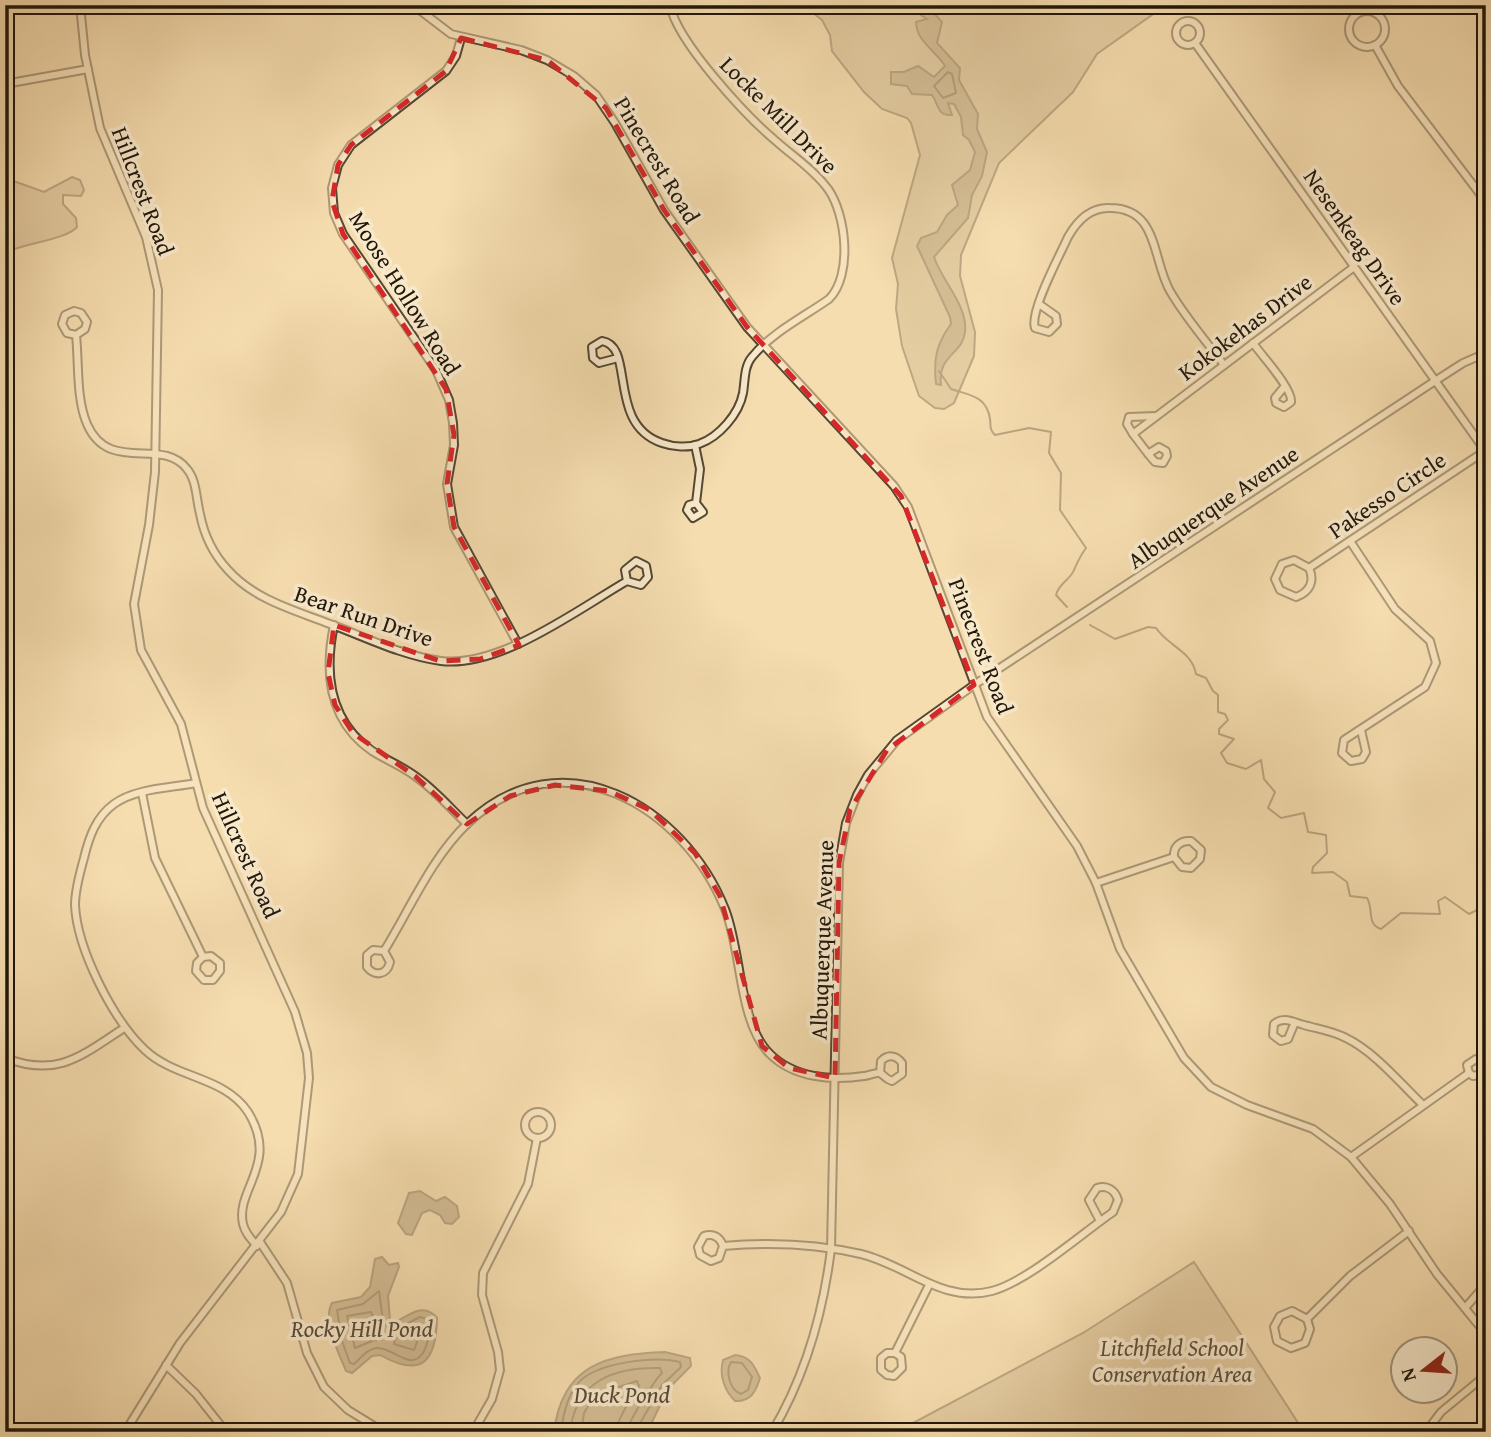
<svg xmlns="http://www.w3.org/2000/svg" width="1491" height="1437" font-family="'Gentium Book Plus',serif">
  <rect width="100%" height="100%" fill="#f5ddaf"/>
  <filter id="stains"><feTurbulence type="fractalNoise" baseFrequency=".00286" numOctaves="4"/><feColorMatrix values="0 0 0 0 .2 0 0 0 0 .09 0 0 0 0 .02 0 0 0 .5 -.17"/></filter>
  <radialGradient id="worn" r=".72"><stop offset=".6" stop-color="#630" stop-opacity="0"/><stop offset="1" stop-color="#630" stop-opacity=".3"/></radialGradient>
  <g fill="#d1bb93" stroke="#78684e" stroke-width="2">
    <path d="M803 5H1166L1097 54 1073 92 999 163 961 255 960 276 975 332 974 356 954 403 944 409 935 408 919 396 902 346 896 309 898 284 892 258 920 155 911 123 907 118 882 109 864 92 832 51 830 35 822 20Z"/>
    <path d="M72 177 80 180 84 190 81 196 63 195V204L76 218 77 227C66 240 23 243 5 253V178L44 192Z"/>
    <path d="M1194 1262 1304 1432H896L1083 1333Z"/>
  </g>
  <g fill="#ad9977" stroke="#75654b" stroke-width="2">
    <path d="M905 5H927L942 22 937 43 960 68 959 80 978 114 977 129 987 152 982 176 972 195 968 218 934 257C942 281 968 306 965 332 963 354 937 355 941 385L936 384C933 358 937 343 951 324L950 317 917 246 921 238 937 232 947 215 958 205 952 185 970 170 975 152 969 140 963 135 961 117 954 104 948 103 952 115C937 116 939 105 932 95L912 94 907 86 891 84V72H904L918 66 934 77 945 66C936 51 916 41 916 22L927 19Z"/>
    <path d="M420 1191 436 1201 445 1197 457 1206 459 1217 452 1224 445 1223 440 1215 430 1210 422 1213 412 1235 406 1234 398 1223 409 1193Z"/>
    <path d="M382 1257 389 1265 398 1263 399 1267 388 1296 390 1320 394 1323C408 1316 423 1301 437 1318 436 1363 421 1378 380 1355L372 1356 352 1373 346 1371C339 1354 322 1320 332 1303L361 1297 370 1287 375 1259Z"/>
    <path d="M665 1352 690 1358 691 1366 668 1389 652 1422 639 1432H554C562 1365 606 1354 665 1352Z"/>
    <path d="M735 1355C750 1356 754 1365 760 1378 756 1391 751 1402 735 1401 724 1390 719 1375 723 1360Z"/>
  </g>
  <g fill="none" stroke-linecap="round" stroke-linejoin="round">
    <g stroke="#665840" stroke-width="2">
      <path d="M948 72 952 74 956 93 943 98 934 86Z"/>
      <path d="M379 1291 383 1321 389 1329H397L420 1317 430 1320C430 1332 429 1343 423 1353 410 1372 393 1347 377 1348 367 1349 362 1357 354 1364L350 1363 342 1341 337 1310 363 1304Z"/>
      <path d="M371 1312 382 1337 355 1348 347 1316Z"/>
      <path d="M416 1327 421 1331 414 1350 394 1344 395 1339Z"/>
      <path d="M731 1362 742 1363 752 1377 748 1390 741 1394C730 1390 725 1372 731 1362Z"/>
      <path d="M561 1432C563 1414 567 1395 580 1381 600 1362 654 1356 680 1362L681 1367 662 1385 635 1432"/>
      <path d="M570 1432C576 1381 613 1367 660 1368L662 1373C654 1381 627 1423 627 1432"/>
      <path d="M581 1432 584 1413 595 1395 637 1381 639 1386C631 1398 617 1419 616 1432"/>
    </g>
    <g stroke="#75654b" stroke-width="2">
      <path d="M5 207 12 224 5 234"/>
      <path d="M939 371 951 389C969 395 987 396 990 419 991 426 989 429 995 435L1029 428 1051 432 1049 453 1061 473 1060 510 1086 548C1080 556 1078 561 1074 570 1070 580 1059 583 1056 595L1067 607"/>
      <path d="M1090 625 1115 639 1148 627 1156 628C1168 646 1192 651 1196 674L1206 678 1213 691 1218 695V712L1225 714 1228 720 1219 729V734L1234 739 1221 753 1227 763 1246 769 1261 760 1264 779 1275 792 1268 808 1281 818 1304 813 1308 832 1326 835 1327 853 1313 867 1312 873 1333 872 1347 882 1350 896 1367 898C1374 909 1366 924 1381 929L1401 913 1440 914 1438 901 1445 897 1469 914 1477 910 1486 918"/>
    </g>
    <defs>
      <g id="minor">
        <path d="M80 5 85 55 100 128 146 237 158 290 155 472 149 525 134 604 141 650 181 724 203 808 295 1012 307 1053 309 1078 298 1174 281 1212 180 1343 125 1432"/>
        <path d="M413 5 451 34 521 50 547 60 574 76 596 95 615 123 664 210 747 327 894 486 908 507 987 717 1077 846 1096 883 1120 949 1184 1058 1211 1087 1247 1105 1313 1129 1351 1157 1390 1204 1437 1274 1486 1334"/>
        <circle cx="1367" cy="29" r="18"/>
        <circle cx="1188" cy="33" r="12"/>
        <path d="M461 38 456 56 446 71 351 145 338 165 332 188 334 213 343 234 436 370 449 400 453 423 454 445 447 484 454 527 518 644"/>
        <path d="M1195 43 1486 452"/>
        <path d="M1375 45 1398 86 1486 202"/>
        <path d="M5 84 88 69"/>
        <path d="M1039 304 1056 316 1057 324 1049 332 1035 328C1029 312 1060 255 1068 237 1077 221 1090 207 1110 208 1159 208 1152 260 1170 291 1185 317 1206 341 1224 365"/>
        <path d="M76 335 85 329 87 322 81 313 74 311 65 315 62 324 67 333 76 335C79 363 76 399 87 424 109 475 162 436 187 469 197 481 196 499 200 514 204 535 214 555 228 570 255 600 294 610 330 624 365 637 403 656 441 661 500 668 577 610 627 581L641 585 648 577 646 566 636 561 625 570 627 581"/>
        <path d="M1253 343C1262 356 1293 389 1291 402L1284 407 1276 403 1275 398 1285 386"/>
        <path d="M618 358 599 363 593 358 592 347 602 341C636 346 606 424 662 443 673 447 688 448 699 444 719 437 739 414 743 393 745 381 744 366 752 357 771 333 805 316 829 299 853 275 846 214 828 189 814 170 794 157 777 142 747 117 677 42 670 5"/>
        <path d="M1133 434 1127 424 1129 417 1156 416"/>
        <path d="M695 445 700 469 696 503 689 505 687 510 693 518 703 512 696 503"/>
        <path d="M1148 454 1159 447 1166 451 1167 456 1163 463 1155 462C1147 453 1140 443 1133 434L1354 267"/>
        <path d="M1350 541 1395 609 1430 641 1436 663 1425 687 1344 740 1342 753 1351 761 1362 759 1366 752 1361 730"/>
        <path d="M1309 568C1315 581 1310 592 1296 597L1280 590 1275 579 1282 564 1294 560 1309 568 1485 451"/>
        <path d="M334 625C324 673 329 721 372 751 386 760 402 766 415 776 434 789 450 808 467 824"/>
        <path d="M196 783C171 788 136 788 114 804 96 817 89 837 84 858 80 873 75 889 75 905 77 949 113 1020 145 1050 176 1079 224 1076 248 1112 280 1164 235 1189 243 1224 245 1233 251 1239 257 1246"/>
        <path d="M1486 791V801"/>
        <path d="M142 793 155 858 203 957 197 963 196 971 204 980H213L220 971V963L211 956 203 957"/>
        <path d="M1096 883 1174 857 1182 867 1191 868 1200 859 1201 850 1191 841C1180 840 1173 847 1174 857"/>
        <path d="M384 951 390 962C387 975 375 977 367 967V955L373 950 384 951C410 909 432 857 468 823 562 734 684 806 725 909 742 951 738 1023 770 1054 794 1078 832 1081 864 1076 867 1076 877 1072 880 1073 884 1075 885 1079 892 1081L902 1074V1063C896 1055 888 1054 881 1061L880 1073"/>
        <path d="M1295 1022 1288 1039 1281 1041 1273 1035 1274 1024C1283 1016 1293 1022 1304 1025 1318 1029 1333 1031 1346 1038 1375 1052 1400 1083 1423 1105"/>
        <path d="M5 1058C58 1078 81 1056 124 1028"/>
        <circle cx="538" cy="1125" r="13"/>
        <path d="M1351 1157 1469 1073 1467 1065 1476 1059 1483 1064 1482 1074 1473 1076 1469 1073"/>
        <path d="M260 1242 287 1283 307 1353 324 1387 348 1410 384 1432"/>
        <path d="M723 1246 719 1258 711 1261 700 1255 698 1247 704 1236C713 1233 720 1237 723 1246 768 1242 817 1244 861 1254 907 1265 942 1304 992 1291 1028 1281 1080 1235 1113 1212L1118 1200C1115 1190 1107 1185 1097 1188L1089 1200 1100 1221"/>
        <path d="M1465 1308 1486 1284"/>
        <path d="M1307 1319 1310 1329 1305 1343 1291 1348 1277 1341 1274 1327 1280 1316 1292 1311 1307 1319 1350 1276 1409 1231"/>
        <path d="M895 1353 901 1357 902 1368 894 1376 887 1375 881 1370V1358L887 1353H895L929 1285"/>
        <path d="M166 1365 196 1394 226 1432"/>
        <path d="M473 1432 492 1399 500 1370 498 1352 482 1295 483 1273 528 1184 537 1138"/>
        <path d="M772 1432C806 1375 823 1314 831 1249L839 863 846 823 857 795 868 775 897 740 974 685 1435 381 1463 363 1486 353"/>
        <path d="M1426 1432 1441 1412 1486 1375"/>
      </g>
    </defs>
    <use href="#minor" stroke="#554833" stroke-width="10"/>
    <use href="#minor" stroke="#f8e9cb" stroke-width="6"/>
  </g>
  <path d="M0 0H1491V1437H0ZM461 38 547 60 606 108 664 210 747 327 901 496 974 685 887 750 850 810 839 863 835 1078 789 1068 762 1046 720 896 695 853 650 810 609 791 555 785 510 796 467 824 415 776 353 733 335 705 328 673 334 625 440 661 480 659 519 645 454 527 447 484 454 435 446 389 343 234 332 201 338 165 351 145 446 71Z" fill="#f5ddaf" fill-opacity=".55" fill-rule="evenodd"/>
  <path fill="none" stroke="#d62828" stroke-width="5" stroke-dasharray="14 9" stroke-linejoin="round" d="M461 38 547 60 606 108 664 210 747 327 901 496 974 685 887 750 850 810 839 863 835 1078 789 1068 762 1046 720 896 695 853 650 810 609 791 555 785 510 796 467 824 415 776 353 733 335 705 328 673 334 625 440 661 480 659 519 645 454 527 447 484 454 435 446 389 343 234 332 201 338 165 351 145 446 71Z"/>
  <g text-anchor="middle" stroke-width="7" stroke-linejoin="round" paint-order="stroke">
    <g font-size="23" fill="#20160a" stroke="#f8e9cb">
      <text transform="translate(779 115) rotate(45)" y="8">Locke Mill Drive</text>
      <text transform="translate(657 160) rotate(59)" y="8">Pinecrest Road</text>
      <text transform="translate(143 191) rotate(69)" y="8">Hillcrest Road</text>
      <text transform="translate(1355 237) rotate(55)" y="8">Nesenkeag Drive</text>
      <text transform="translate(405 293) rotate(58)" y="8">Moose Hollow Road</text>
      <text transform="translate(1245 327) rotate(-37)" y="8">Kokokehas Drive</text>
      <text transform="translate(1387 495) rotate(-34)" y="8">Pakesso Circle</text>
      <text transform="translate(1213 507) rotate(-34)" y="8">Albuquerque Avenue</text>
      <text transform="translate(364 616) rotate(19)" y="8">Bear Run Drive</text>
      <text transform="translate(981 646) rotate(69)" y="8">Pinecrest Road</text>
      <text transform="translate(246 855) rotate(66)" y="8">Hillcrest Road</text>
      <text transform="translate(822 940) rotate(-88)" y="8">Albuquerque Avenue</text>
    </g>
    <g font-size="23" font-style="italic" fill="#5e503a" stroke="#f8e9cb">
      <text x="1172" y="1356">Litchfield School<tspan x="1172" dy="26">Conservation Area</tspan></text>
    </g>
    <g font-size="24" font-style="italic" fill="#584a36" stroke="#f8e9cb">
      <text x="362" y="1337">Rocky Hill Pond</text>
      <text x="622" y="1403">Duck Pond</text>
    </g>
  </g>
  <rect width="1491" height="1437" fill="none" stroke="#f5ddaf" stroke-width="28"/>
  <rect x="7" y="7" width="1477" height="1423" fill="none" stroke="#20160a" stroke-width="3.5"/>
  <rect x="14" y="14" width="1463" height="1409" fill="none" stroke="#20160a" stroke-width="2"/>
  <g transform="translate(1424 1370) rotate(253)"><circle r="33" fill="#f8e9cb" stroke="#a2957e" stroke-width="2"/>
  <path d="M0-5L12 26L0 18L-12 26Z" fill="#8f2418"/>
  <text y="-10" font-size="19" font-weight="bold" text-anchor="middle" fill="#20160a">N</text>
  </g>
  <rect width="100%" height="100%" filter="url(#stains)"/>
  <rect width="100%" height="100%" fill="url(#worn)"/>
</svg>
